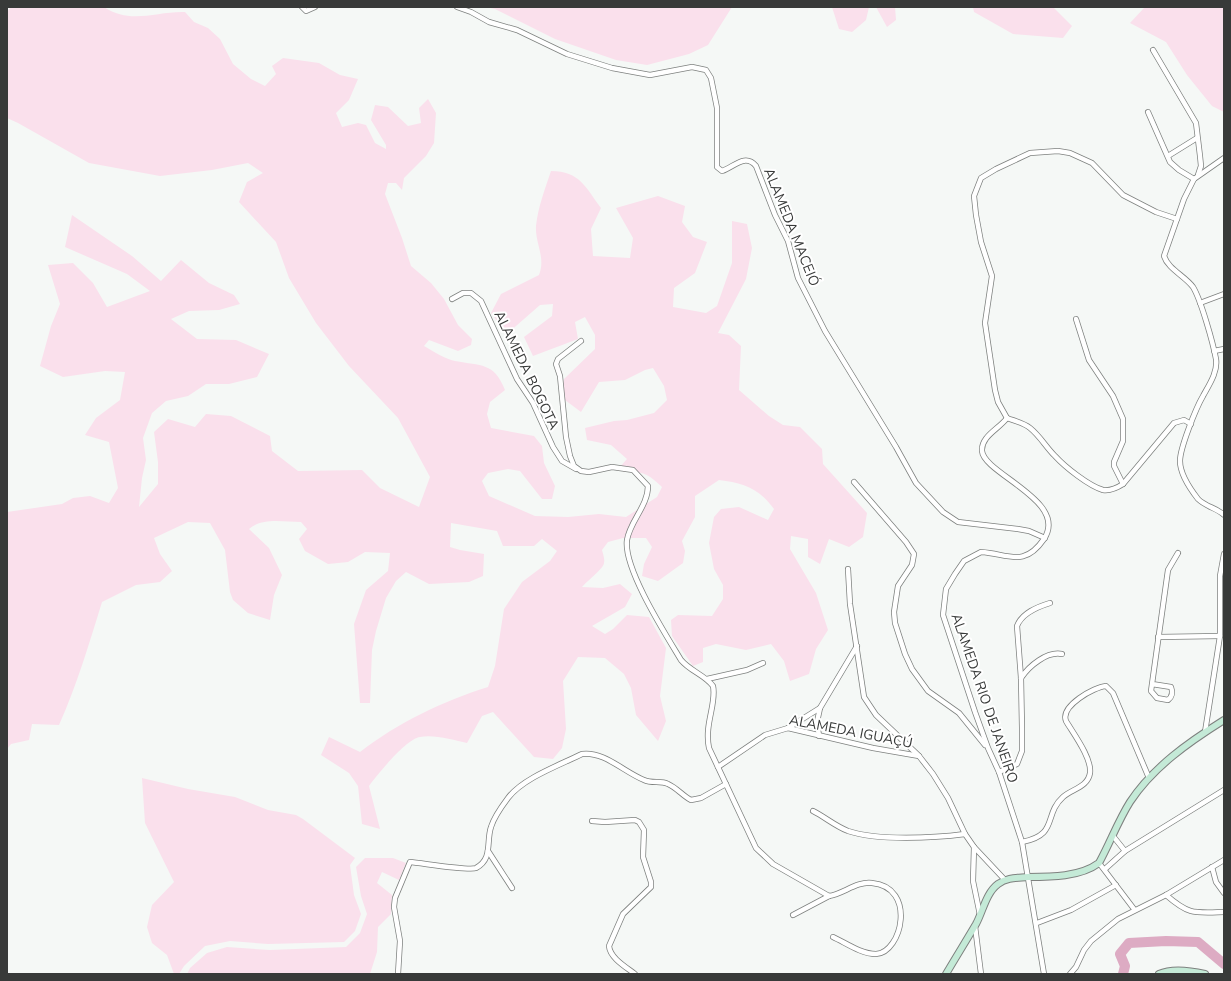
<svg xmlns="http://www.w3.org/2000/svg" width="1231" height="981" font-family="'Nunito Sans',sans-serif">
  <rect width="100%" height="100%" fill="#f5f8f6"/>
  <g fill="#fae0ec">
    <path d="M11 7H104C131 25 156 11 185 12L194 22 208 28 220 39 233 64 251 79 265 86 276 74 272 66 283 58 319 63 340 75 358 79 349 100 336 113 342 127 358 123 366 125 375 143 386 149V145L371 120 375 105 388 107 408 126 421 123 419 108 428 99 436 113 434 143 426 156 404 178 402 190 396 183H388L385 194 402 238 411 266 431 283 444 299 458 325 472 339 471 345 458 351 429 340 424 346C433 351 445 359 455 361 481 366 494 362 505 390L490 402 487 414 491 428 534 436 542 446 544 463 555 486 552 499H542L520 471 508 469 488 473 482 481 489 496 535 516 568 517 599 514 626 517 657 497 662 487C648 474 643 471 624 472L619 468 627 459 611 445 587 440 585 428 614 421 627 420 654 413 667 400 664 386 653 368 645 370 625 380 599 382 581 412 561 397 564 379 595 349V335L585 317 575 322 578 339 533 356 524 337 552 316 553 304 540 305 507 334 491 313 501 294 539 275C546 257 535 244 536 226 538 207 545 189 551 171 580 171 586 188 601 208L591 229 593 256 630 258 633 238 616 208 658 196 685 206 682 222 693 237 707 242 695 273 674 288 673 307 706 313 717 306 732 263V221L747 224 752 248 746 279 718 333 729 335 741 346 739 390 769 416 783 425 800 427 822 449 823 464 867 513 863 537 849 547 829 539 820 564 808 557V539L791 536 790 549 816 593 828 630 816 649 809 674 790 681 784 661 771 644 746 650 716 644 703 648V662L693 666 672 636 671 620 678 615 712 616 723 599V585L714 569 709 543 714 517 721 509 739 507 768 520 774 509C759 488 743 483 719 480L695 496V517L682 541 685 551 683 563 658 581 642 576 644 564 652 547 646 538H623L608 542 602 550C603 554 605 559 604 563 604 568 586 582 582 587L603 588 620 584 632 594 625 607 592 626 605 634 613 629 627 615 649 617 666 648 660 696 666 721 658 741 636 715 631 688 624 674 605 658 578 657 563 681 566 729 562 748 553 759 534 757 493 712 482 716 467 743C454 740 433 734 420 737 406 739 378 774 369 786L380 829 362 824 358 786 349 773 321 755 329 737 360 752C399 722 441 702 488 687L495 666 504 609 522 582 550 561 557 551 542 539 534 546H503L497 531 451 523 450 547 460 550 484 554 483 576 469 582 429 584 406 572 396 581 386 598 376 631 372 650 370 703H360L354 624 366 590 388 571 390 553 365 552 348 562 328 564 305 551 299 539 307 529 301 522C284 522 262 517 249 529L269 548 282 575 274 595 270 620 248 613 233 600 230 592 225 550 210 523 188 522 154 538 160 554 172 571 160 582 136 585 102 602C89 644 77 685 59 725L32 724 29 740 11 744 7 749V512L62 504 73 498 90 496 109 503 118 488 109 442 85 435 96 418 120 400 125 372 105 371 63 377 40 366 51 326 60 304 48 265 73 263 93 283 107 307 150 291 127 274 65 247 72 215 132 256 161 281 181 260 209 283 234 295 240 304 219 310 189 311 171 319 197 339 236 340 269 354 257 377 229 384H206L188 396 166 401 152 413 143 438 146 460 142 478 139 507 158 484V462L154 432 168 419 195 427 206 414 231 416 270 436 272 451 298 471 362 470 380 488 419 507 430 477 398 418 349 366 316 323 289 278 276 242 239 202 247 182 263 173 248 163 212 170 160 176 89 163 18 123 7 118V12Z"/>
    <path d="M486 7H732L708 45 689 54 647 65 616 60 555 39 495 9Z"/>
    <path d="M832 7H869L866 20 852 32 839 29Z"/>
    <path d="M876 7H895L896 20 887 27Z"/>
    <path d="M973 7H1053L1072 26 1063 38 1013 34 974 12Z"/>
    <path d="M1145 7H1224V112L1212 106 1187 75 1166 42 1130 23Z"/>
    <path d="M142 778 188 789 235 797 268 810 296 815 303 819 355 858 350 865 354 895 361 914 355 931 344 942 268 944 230 941 205 946 184 966 179 974H174L167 955 152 943 147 927 152 905 174 882 145 823Z"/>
    <path d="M365 858H393L406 863 399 880 382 872 377 883 392 895 391 914 378 927 377 952 370 974H187L190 968 207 953 227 947 270 950 346 947 360 933 367 914 361 896 356 867Z"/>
  </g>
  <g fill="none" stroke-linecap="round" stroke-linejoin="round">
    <path stroke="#ddabc3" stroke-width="10" d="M1123 974 1125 966 1120 954 1129 943 1166 941 1198 942 1224 964"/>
    <defs>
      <g id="street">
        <path d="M302 7 306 11 315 7"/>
        <path d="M457 7 471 12 489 22 517 30 567 54 612 68 650 75 692 67 706 70 711 78 717 108V167L722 171C734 167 745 153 756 166L775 215 788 241 798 278 825 331 896 447 916 483 943 512 958 522 1018 529 1029 531 1045 538"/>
        <path d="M1153 50 1196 123 1200 156 1201 166 1198 175"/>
        <path d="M1148 112 1170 162 1179 170 1194 179"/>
        <path d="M1168 156 1197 138"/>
        <path d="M1224 158 1194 179 1184 199 1164 256C1168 269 1185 276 1193 287 1201 300 1213 343 1216 359 1218 372 1209 385 1203 396 1196 408 1180 448 1180 461 1180 474 1191 490 1198 499 1206 507 1217 508 1224 515"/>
        <path d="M452 299 463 293H471L481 301 517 379 533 403 553 447 562 461 576 469"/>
        <path d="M1200 303 1224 294"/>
        <path d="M1076 319 1089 360 1113 396 1123 419V441L1114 462V466L1123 484"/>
        <path d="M581 341 558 359 556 364 560 376 566 437 570 456 574 466 581 471 589 472 612 467 633 470 648 486C648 506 630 521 627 540 623 568 666 635 681 660 690 671 705 675 713 686 717 703 704 724 709 748L756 848 773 864 829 896C843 894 857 881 872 883 917 887 902 953 876 954 861 954 846 943 833 937"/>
        <path d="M1214 351 1224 349"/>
        <path d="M1007 418C999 429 981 436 982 451 984 474 1069 501 1044 539 1024 568 1009 554 981 552L964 561 955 574 946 589 943 615 975 712 988 748 999 772 1022 842 1044 974"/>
        <path d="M1007 418 998 402 995 390 985 323 992 276 981 242 976 215 974 196 981 178 996 169 1030 153 1058 151 1070 153 1092 163 1123 195 1156 212 1177 219"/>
        <path d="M1007 418C1015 421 1024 423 1030 428 1040 436 1046 447 1055 456 1065 467 1089 486 1103 490 1111 491 1117 488 1123 484L1174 423 1184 420 1191 424"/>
        <path d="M854 482 906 542 914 554 912 565 898 586 894 612 895 623 905 654 912 669 928 691 959 713 985 745"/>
        <path d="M848 569 850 604 864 697 876 715 919 756 933 774 948 798 965 834 974 847 973 881 980 915"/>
        <path d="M1158 637 1220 636"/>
        <path d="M1021 678C1029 666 1047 651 1062 654"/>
        <path d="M707 679 747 670 763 663"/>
        <path d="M1152 684 1171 687C1173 692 1172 697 1168 700L1157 698 1151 691 1168 570 1178 553"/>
        <path d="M788 728 820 708 857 646"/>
        <path d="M1205 732 1220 636V576L1224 554"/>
        <path d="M819 736 817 722 820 708"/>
        <path d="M718 767 765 735 788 728 873 748 919 756"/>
        <path d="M999 772 1017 764 1022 751V728L1021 678 1017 626C1022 613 1037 607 1050 603"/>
        <path d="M813 811C825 817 835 826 848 831 878 841 934 838 965 834"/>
        <path d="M592 821 605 822 635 820 639 822 644 830 643 857 651 882V887L623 914 609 946C610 958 626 967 635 974"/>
        <path d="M1113 836 1125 851"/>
        <path d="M1022 842C1059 835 1043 815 1063 797 1072 789 1088 787 1090 773 1092 758 1073 733 1066 721 1060 706 1094 687 1106 686L1113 693 1149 778"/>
        <path d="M974 847 1005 880"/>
        <path d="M488 851 512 888"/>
        <path d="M1099 863 1134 909"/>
        <path d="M1212 867 1216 882 1224 893"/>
        <path d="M1105 869 1125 851 1224 790"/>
        <path d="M1166 895C1189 915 1194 913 1224 912"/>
        <path d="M793 915 829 896"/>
        <path d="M1037 923 1071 910 1116 885"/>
        <path d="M975 926 981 974"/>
        <path d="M398 974 400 941 394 907 395 898 410 862C422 863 469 871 476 868 493 859 486 842 491 827 494 817 502 806 508 798 523 778 560 765 582 754 604 751 624 772 644 780 652 784 661 780 668 784 677 788 683 796 691 800L701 798 726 784"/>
        <path d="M1070 974 1076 967 1084 950 1091 941 1118 919 1166 895 1224 860"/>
      </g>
      <g id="secondary">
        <path d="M946 974C956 957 966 941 976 924 983 911 986 893 998 884 1007 877 1018 878 1028 877 1051 877 1080 877 1099 863 1110 843 1118 821 1130 802 1153 767 1189 742 1224 720"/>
        <path d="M1159 974C1172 968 1192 971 1205 974"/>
      </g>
    </defs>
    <use href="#street" stroke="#7e817f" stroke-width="6"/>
    <use href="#secondary" stroke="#7e817f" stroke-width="8"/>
    <use href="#street" stroke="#fff" stroke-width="4.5"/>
    <use href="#secondary" stroke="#c4ead7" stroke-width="6"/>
  </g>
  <g text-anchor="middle" stroke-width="4" stroke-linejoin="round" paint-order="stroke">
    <g font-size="14" fill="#383a39" stroke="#fff">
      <text transform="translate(792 227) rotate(68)" y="5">ALAMEDA MACEIÓ</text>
      <text transform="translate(527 370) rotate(64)" y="5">ALAMEDA BOGOTA</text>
      <text transform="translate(985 698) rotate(71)" y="5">ALAMEDA RIO DE JANEIRO</text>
      <text transform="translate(851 731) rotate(11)" y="5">ALAMEDA IGUAÇÚ</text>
    </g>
  </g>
  <rect width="1231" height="981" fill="none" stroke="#383a39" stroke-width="16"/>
</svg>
